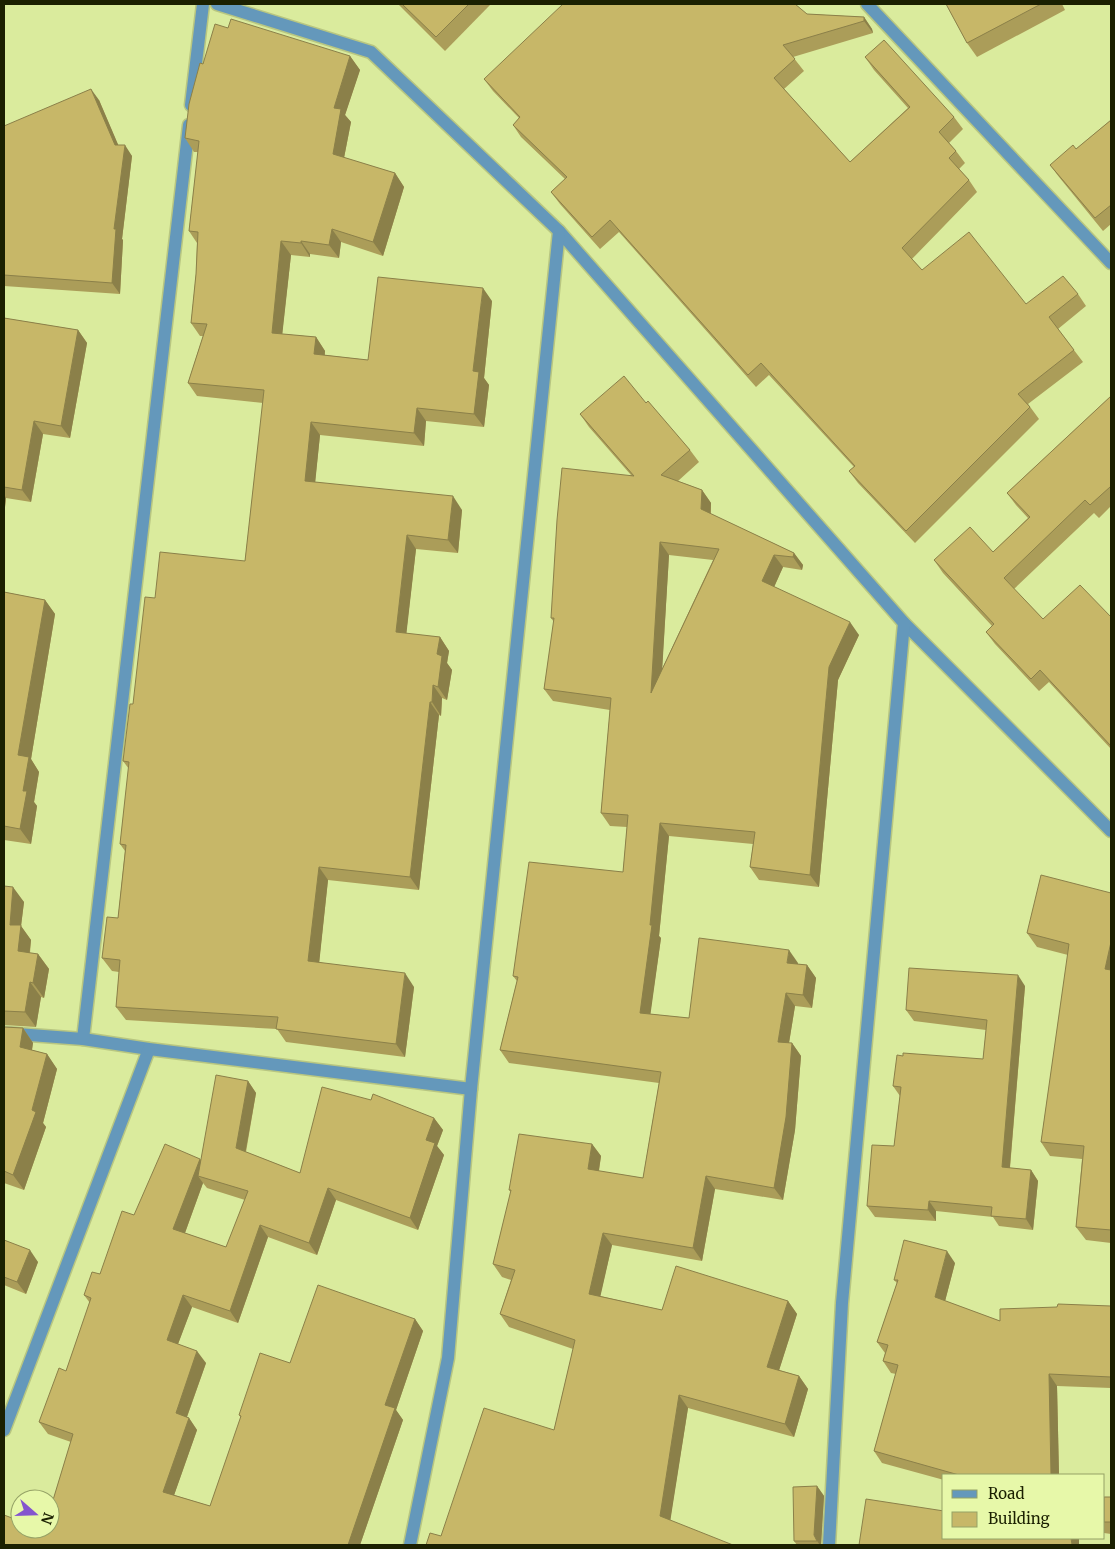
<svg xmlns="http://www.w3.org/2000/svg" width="1115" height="1549" font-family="Merriweather,serif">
  <rect width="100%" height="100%" fill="#daeb9d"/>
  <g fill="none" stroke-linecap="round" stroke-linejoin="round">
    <defs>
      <g id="minor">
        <path d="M217 4 371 52 559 231 904 623 1111 831"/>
        <path d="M867 4 1111 263"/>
        <path d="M191 105 203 4"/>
        <path d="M4 1033 83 1039 149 1049 471 1089"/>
        <path d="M83 1039 189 125"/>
        <path d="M4 1430 149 1049"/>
        <path d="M410 1545 448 1358 471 1089 559 231"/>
        <path d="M829 1545 842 1303 904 623"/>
      </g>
    </defs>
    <use href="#minor" stroke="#b8c681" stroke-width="15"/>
    <use href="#minor" stroke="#6498bb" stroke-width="12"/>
  </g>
  <g fill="#ab9d59" fill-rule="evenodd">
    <path d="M398 4H491L445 51Z"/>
    <path d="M946 4H1062L1065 10 977 57 967 43Z"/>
    <path d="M807 14 864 17 872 29 873 33 793 57 804 71 784 89 850 162 908 108 874 70 865 57 954 117 963 129 949 143 956 151 965 163 959 169 969 180 977 192 912 259 922 270 1026 304 1078 294 1086 306 1058 329 1083 362 1028 404 1039 419 915 543 858 483 849 471 854 467 769 375 756 387 619 232 600 249 560 204 551 192 565 179 521 137 513 125 519 118 493 91 484 79Z"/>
    <path d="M228 28 350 56 360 70 345 115 351 122 344 158 395 173 404 187 383 256 341 242 339 258 310 254V257L291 255 282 334 316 337 325 351V355L368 360 492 301 484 378 489 385 484 427 426 421 424 446 320 435 315 482 462 510 458 553 416 549 406 634 440 637 449 651 447 663 452 670 447 700 442 698 441 716 439 715 419 890 328 880 319 962 414 987 405 1057 286 1042 277 1029 126 1020 116 1007 119 972 112 971 102 958 118 918 125 851 120 844 129 769 123 761 133 704 155 598 245 561 263 403 197 396 188 383 203 336H200L191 323 196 274 197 243 189 231 198 152H194L185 138 203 64Z"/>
    <path d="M99 100 118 145 132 156 122 239 123 240 120 294 4 286V126Z"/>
    <path d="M1111 120V224L1103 231 1059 177 1050 165 1076 149Z"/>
    <path d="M4 318 78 330 87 343 70 438 43 434 31 502 6 498 4 516Z"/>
    <path d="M1111 396V506L1099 518 1094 513 1014 589 1043 619 1111 617V749L1049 682 1039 691 995 644 986 632 992 626 943 573 934 560 993 552 1028 518 1016 505 1007 493Z"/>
    <path d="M646 403 690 450 699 462 678 481 702 490 711 503V514L794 553 803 565 802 570 783 567 774 587 859 635 838 680 819 887 759 880 750 867 753 844 669 836 659 936 661 938 650 1014 689 1018 798 963V964L807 965 816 978 812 1008 795 1006 789 1043H792L801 1056 795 1130 783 1200 715 1189 702 1261 612 1245 600 1296 662 1310 788 1301 797 1314 779 1370 799 1376 808 1389 794 1437 688 1408 670 1520 441 1536 554 1430 573 1349 509 1327 500 1314 511 1280 502 1277 493 1264 511 1192 509 1190 592 1144 601 1156 599 1171 643 1178 659 1083 509 1063 500 1050 517 981 513 976 623 872 627 827 610 826 601 813 610 710 553 701 544 689 554 622 551 618 631 475 589 427 580 414ZM669 555 713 560 662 669Z"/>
    <path d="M4 592 45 600 55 614 31 759 39 772 34 802 37 806 31 844 4 840Z"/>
    <path d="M4 886 24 902 21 926 31 940 30 953 38 954 49 969 44 998 41 997 36 1027 4 1025Z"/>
    <path d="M1111 893V1243L1086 1240 1076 1227 1082 1159 1050 1156 1041 1142 1068 955 1037 947 1027 933Z"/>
    <path d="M1025 986 1010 1168 1031 1170 1038 1181 1033 1230 999 1226 993 1217 936 1211V1221L875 1217 867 1206 894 1146 900 1096 893 1086 903 1056 983 1059 986 1030 914 1021 906 1010Z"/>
    <path d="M4 1027 23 1028 33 1043 32 1050 47 1054 57 1069 43 1123 46 1127 24 1190 4 1183Z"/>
    <path d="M248 1081 256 1093 246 1152 300 1173 434 1118 443 1130 437 1146 444 1155 418 1230 336 1200 317 1255 268 1237 238 1323 192 1307 178 1344 206 1363 187 1417 189 1418 197 1430 174 1495 210 1506 241 1418 239 1415 290 1363 415 1319 423 1331 396 1410 403 1420 360 1545H4L44 1530 71 1442 48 1434 39 1422 66 1371 90 1303 84 1295 100 1274 134 1215 200 1159 201 1161ZM203 1183 207 1188 245 1200 226 1247 185 1233Z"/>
    <path d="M4 1240 38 1262 26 1294 4 1285Z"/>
    <path d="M955 1263 945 1301 1000 1321 1111 1306V1388L1057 1386 1059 1475H944V1480L882 1463 874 1451 896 1374 891 1373 883 1361 885 1353 877 1342 897 1283 894 1280Z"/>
    <path d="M817 1486 824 1496 821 1545H797L794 1541Z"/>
    <path d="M1104 1497H1111V1534L1104 1533Z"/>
  </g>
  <g fill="#8b8049">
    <path d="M864 17 872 29 873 33 864 21Z"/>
    <path d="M350 56 360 70 345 115 351 122 342 168 333 154 334 108Z"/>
    <path d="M91 89 99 100 123 156 115 145Z"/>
    <path d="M125 145 132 156 122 239 123 240 120 294 112 283 114 229Z"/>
    <path d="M395 173 404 187 383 256 373 242Z"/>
    <path d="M332 229 341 242 339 258 329 245Z"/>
    <path d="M281 241 291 255 281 346 272 333Z"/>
    <path d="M301 241 310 254V257L301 243Z"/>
    <path d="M483 288 492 301 484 378 489 385 484 427 474 414 473 371Z"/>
    <path d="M78 330 87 343 70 438 61 426Z"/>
    <path d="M316 337 325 351 323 367 314 354Z"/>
    <path d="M417 408 426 421 424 446 414 433Z"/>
    <path d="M34 421 43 434 31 502 22 490Z"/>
    <path d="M311 422 320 435 314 494 305 481Z"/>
    <path d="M702 490 711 503 710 522 701 509Z"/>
    <path d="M4 494 6 498 4 516Z"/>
    <path d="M453 496 462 510 458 553 448 540Z"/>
    <path d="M407 535 416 549 405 646 396 632Z"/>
    <path d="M660 542 669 555 660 706 651 693Z"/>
    <path d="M794 553 803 565 802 570 793 557Z"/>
    <path d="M774 555 783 567 771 594 762 581Z"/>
    <path d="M45 600 55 614 31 759 39 772 34 802 37 806 31 844 20 829 23 791 18 755Z"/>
    <path d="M850 622 859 635 838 680 819 887 810 875 829 667Z"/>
    <path d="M440 637 449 651 447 663 452 670 447 700 438 687 437 654Z"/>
    <path d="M433 685 442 698 441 716 432 702Z"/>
    <path d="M430 702 439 715 419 890 410 877Z"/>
    <path d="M660 823 669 836 659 936 661 938 649 1025 640 1013 650 925Z"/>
    <path d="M319 867 328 880 318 974 308 961Z"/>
    <path d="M13 887 24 902 21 926 31 940 28 966 18 951 10 925Z"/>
    <path d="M1111 942V979L1105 969Z"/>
    <path d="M789 950 798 963 796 975 787 963Z"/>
    <path d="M38 954 49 969 44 998 33 983Z"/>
    <path d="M807 965 816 978 812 1008 803 995Z"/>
    <path d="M405 973 414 987 405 1057 396 1044Z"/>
    <path d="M1018 975 1025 986 1009 1177 1002 1167Z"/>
    <path d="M30 982 41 997 36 1027 25 1012Z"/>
    <path d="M786 993 795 1006 787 1055 778 1042Z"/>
    <path d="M23 1028 33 1043 30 1062 20 1047Z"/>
    <path d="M792 1043 801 1056 795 1130 783 1200 774 1188Z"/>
    <path d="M47 1054 57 1069 43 1123 46 1127 24 1190 13 1175 32 1110Z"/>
    <path d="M248 1081 256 1093 244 1160 236 1148Z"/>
    <path d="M434 1118 443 1130 437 1146 444 1155 418 1230 410 1218 426 1140Z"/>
    <path d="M592 1144 601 1156 597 1182 588 1169Z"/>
    <path d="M200 1159 208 1171 198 1176 203 1183 182 1241 173 1229Z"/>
    <path d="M1031 1170 1038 1181 1033 1230 1026 1219Z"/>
    <path d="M706 1176 715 1189 702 1261 693 1248Z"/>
    <path d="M328 1188 336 1200 317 1255 309 1243Z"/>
    <path d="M929 1201 936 1211V1221L928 1210Z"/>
    <path d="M260 1225 268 1237 238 1323 230 1311Z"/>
    <path d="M603 1233 612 1245 598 1307 589 1294Z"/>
    <path d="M30 1250 38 1262 26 1294 17 1282Z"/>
    <path d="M947 1251 955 1263 943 1309 935 1297Z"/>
    <path d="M183 1295 192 1307 175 1352 167 1340Z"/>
    <path d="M788 1301 797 1314 776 1380 767 1367Z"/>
    <path d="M415 1319 423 1331 396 1410 403 1420 360 1545H348L385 1405Z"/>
    <path d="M197 1351 206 1363 184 1425 176 1413Z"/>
    <path d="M1049 1374 1057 1386 1059 1475H1051Z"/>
    <path d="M799 1376 808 1389 794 1437 785 1424Z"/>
    <path d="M679 1395 688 1408 669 1529 660 1516Z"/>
    <path d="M189 1418 197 1430 171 1504 163 1492Z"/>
    <path d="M817 1486 824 1496 821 1545H820L817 1541 814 1535Z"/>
    <path d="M1071 1538H1079V1545H1072Z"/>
  </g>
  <g fill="#c7b768" stroke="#8b8049" fill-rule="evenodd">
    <path d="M402 4H469L436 37Z"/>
    <path d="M563 4H795L807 14 864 17V21L783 45 795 59 774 78 850 162 910 107 865 57 884 40 954 117 939 132 956 151 949 158 969 180 902 248 922 270 969 232 1026 304 1063 276 1078 294 1049 317 1074 350 1018 394 1030 407 906 531 849 471 855 466 761 363 748 375 610 220 592 237 551 192 567 177 513 125 520 117 484 79Z"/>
    <path d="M946 4H1041L967 43Z"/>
    <path d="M231 19 350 56 334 108 341 109 333 154 395 173 373 242 332 229 329 245 301 241V243L281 241 272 333 316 337 314 354 368 360 378 277 483 288 473 371 479 372 474 414 417 408 414 433 311 422 305 481 453 496 448 540 407 535 396 632 440 637 437 654 442 656 438 687 433 685 432 702H430L410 877 319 867 308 961 405 973 396 1044 276 1029 278 1017 116 1007 120 960 102 958 107 917 118 918 126 845 120 844 129 762 123 761 130 704H133L145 597 155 598 160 552 245 561 264 390 188 383 207 324 191 323 196 274 198 232 189 231 199 141 185 138 189 104 200 63 203 64 215 24 228 28Z"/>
    <path d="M91 89 115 145H125L114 229H116L112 283 4 275V126Z"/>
    <path d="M1111 120V205L1095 218 1050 165 1073 145 1076 149Z"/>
    <path d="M4 318 78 330 61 426 34 421 22 490 4 487Z"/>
    <path d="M624 376 646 403 648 401 690 450 661 475 702 490 701 509 794 553 793 557 774 555 762 581 850 622 829 667 810 875 750 867 755 832 660 823 650 925H652L640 1013 689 1018 699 938 789 950 787 963 807 965 803 995 786 993 778 1042 792 1043 786 1117 774 1188 706 1176 693 1248 603 1233 589 1294 662 1310 676 1266 788 1301 767 1367 799 1376 785 1424 679 1395 660 1516 733 1545H426L430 1533 441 1536 484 1408 554 1430 575 1340 500 1314 515 1270 493 1264 511 1190H509L519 1134 592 1144 588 1169 643 1178 661 1072 500 1050 518 977 513 976 529 862 623 872 628 815 601 813 611 698 544 689 554 618H551L557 520 562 468 634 476 580 414ZM660 542 719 549 651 693Z"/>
    <path d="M1111 396V488L1110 487 1090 505 1085 500 1004 578 1043 619 1080 585 1111 617V746L1040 670 1031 679 986 632 994 624 934 560 970 527 993 552 1030 517 1007 493Z"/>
    <path d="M4 592 45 600 18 755 29 757 23 791H27L20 829 4 826Z"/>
    <path d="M1041 875 1111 893V942L1105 969 1111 970V1230L1076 1227 1084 1146 1041 1142 1069 944 1027 933Z"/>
    <path d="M4 886 13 887 10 925H21L18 951 38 954 33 983 30 982 25 1012 4 1011Z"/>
    <path d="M909 968 1018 975 1002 1167 1031 1170 1026 1219 991 1216 992 1207 929 1201 928 1210 867 1206 872 1145 894 1146 901 1087 893 1086 897 1055 903 1056V1053L983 1059 987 1020 906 1010Z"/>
    <path d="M4 1027 23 1028 20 1047 47 1054 32 1110 36 1112 13 1175 4 1171Z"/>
    <path d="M216 1075 248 1081 236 1148 300 1173 322 1087 371 1100 373 1094 434 1118 426 1140 435 1143 410 1218 328 1188 309 1243 260 1225 230 1311 183 1295 167 1340 197 1351 176 1413 189 1418 163 1492 210 1506 241 1416 239 1415 260 1353 290 1363 318 1285 415 1319 385 1405 395 1408 348 1545H4V1515L20 1521V1529H42L44 1530V1529H50V1510L73 1434 39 1422 59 1368 66 1371 91 1298 84 1295 92 1272 100 1274 122 1211 134 1215 165 1144 200 1159 173 1229 226 1247 248 1191 198 1176Z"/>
    <path d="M4 1240 30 1250 17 1282 4 1277Z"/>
    <path d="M904 1240 947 1251 935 1297 1000 1321V1309L1057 1307 1058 1304 1111 1306V1377L1049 1374 1051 1475H959L874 1451 898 1365 883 1361 888 1345 877 1342 898 1280H894Z"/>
    <path d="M817 1486 814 1535 817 1541H794L793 1487Z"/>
    <rect x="1104" y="1497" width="7" height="25"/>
    <path d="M866 1499 944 1511V1538H1071L1072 1545H859Z"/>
  </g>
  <rect width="1115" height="1549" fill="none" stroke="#1b2001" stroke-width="10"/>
  <rect x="942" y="1474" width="162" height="65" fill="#e7f8a9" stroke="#95a266"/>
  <rect x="952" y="1490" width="25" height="8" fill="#6498bb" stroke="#95a266"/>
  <text x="988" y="1499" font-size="15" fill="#1b2001">Road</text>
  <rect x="952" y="1512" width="25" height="15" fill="#c7b768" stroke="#95a266"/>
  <text x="988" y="1524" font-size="15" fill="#1b2001">Building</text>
  <g transform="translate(35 1514) rotate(110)"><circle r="24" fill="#e7f8a9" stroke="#95a266"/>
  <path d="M0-4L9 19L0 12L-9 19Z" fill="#8455ce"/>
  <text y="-8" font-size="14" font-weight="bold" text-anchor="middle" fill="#1b2001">N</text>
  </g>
</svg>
